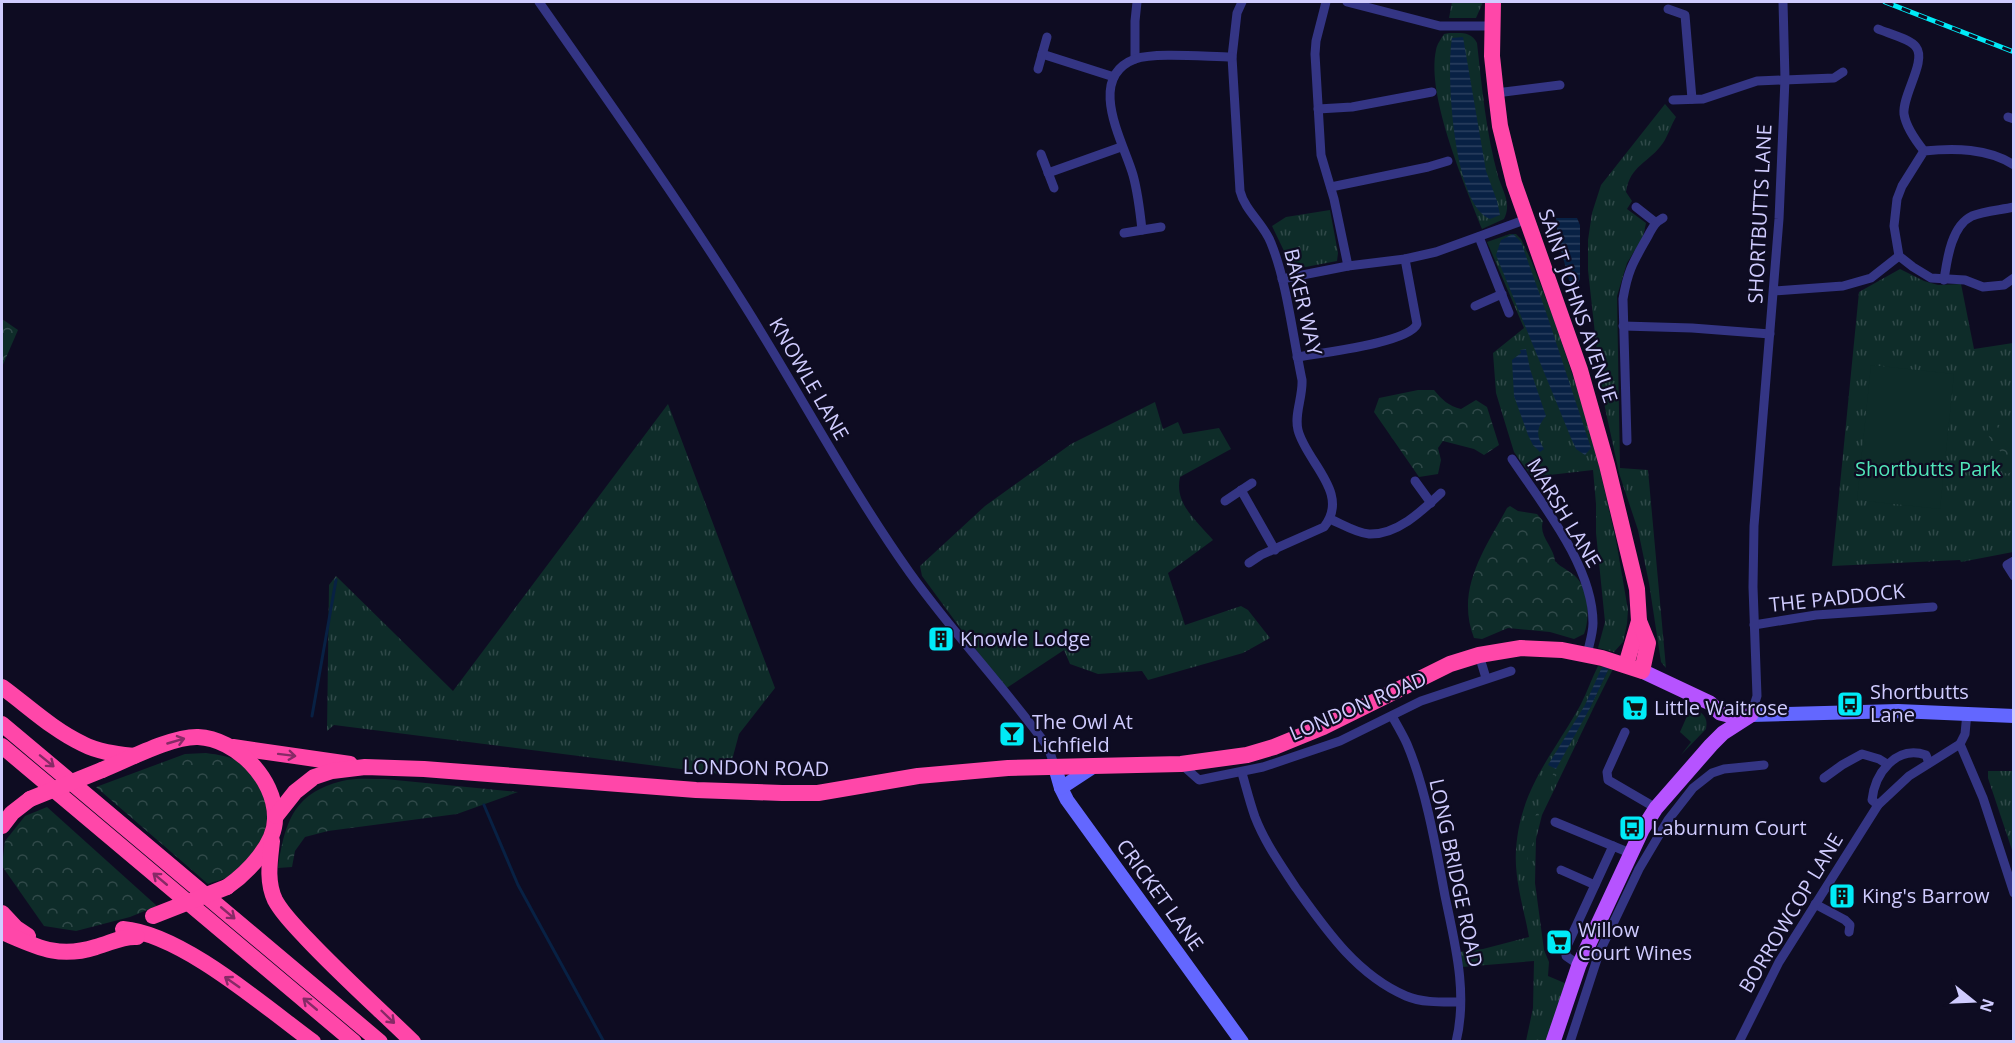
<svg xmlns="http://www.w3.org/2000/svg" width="2015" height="1043" font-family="'Open Sans',sans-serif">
  <defs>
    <pattern id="grass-tufts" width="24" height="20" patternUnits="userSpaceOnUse" patternTransform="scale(1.5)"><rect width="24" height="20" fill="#0e2c29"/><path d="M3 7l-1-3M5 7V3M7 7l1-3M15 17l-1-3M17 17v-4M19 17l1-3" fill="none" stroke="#304949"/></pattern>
    <pattern id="forest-crowns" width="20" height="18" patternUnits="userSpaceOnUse" patternTransform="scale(1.5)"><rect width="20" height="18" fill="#0e2c29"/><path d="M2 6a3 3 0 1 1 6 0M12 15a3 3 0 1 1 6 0" fill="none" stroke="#304949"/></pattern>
    <pattern id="water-rules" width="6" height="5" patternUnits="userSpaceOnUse" patternTransform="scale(1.5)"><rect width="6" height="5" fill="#082144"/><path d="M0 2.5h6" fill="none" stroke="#2b4060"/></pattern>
  </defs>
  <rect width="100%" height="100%" fill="#0e0c22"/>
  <g fill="url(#grass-tufts)">
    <path d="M1452 2H1483L1476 18H1449Z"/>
    <path d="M1449 33C1461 33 1471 31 1477 43 1482 88 1486 132 1498 176 1503 192 1512 204 1504 219L1482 229C1465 185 1426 96 1436 50 1437 44 1441 39 1444 34Z"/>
    <path d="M1665 104 1676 117C1671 125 1668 136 1663 143 1649 163 1630 165 1626 192L1632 201 1627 209 1646 223 1643 237 1627 263 1617 296 1620 468 1648 470 1666 668 1661 662 1649 583 1638 530 1619 473 1601 389 1588 270V240L1592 213 1601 185Z"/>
    <path d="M1330 210 1338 253 1337 261 1295 269 1288 266 1284 251 1272 226 1286 217Z"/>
    <path d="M1510 234H1516L1521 239 1531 260 1553 317 1588 421 1596 453 1616 540 1628 610 1627 624 1623 642 1614 652 1598 648 1605 622 1596 533V504L1593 470 1532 477 1514 452 1506 426 1496 393 1493 353 1524 328 1487 242Z"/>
    <path d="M1900 269 1924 281 1938 285 1961 284 1974 349 2013 343V552L1961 562 1960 560 1832 566 1859 292Z"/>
    <path d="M1155 402 1163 429 1178 422 1183 434 1219 428 1231 449 1180 477C1174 504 1197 521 1213 540L1168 573 1185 625 1241 606 1248 610 1270 638 1243 653 1148 680 1142 671 1098 674 1070 664 1064 650 1005 689 922 576 920 566 985 506 1071 444Z"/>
    <path d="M668 404 775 688 739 734 728 775 334 725 327 731 329 585 336 576 453 691Z"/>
    <path d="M1598 666 1609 668 1591 707 1593 709 1542 815 1536 839 1535 883 1544 950 1549 962 1548 976 1567 984 1549 1041H1526L1533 1008 1534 961 1462 967 1459 952 1483 949 1529 937C1524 909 1514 879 1516 850 1520 788 1553 755 1581 704 1587 692 1592 678 1598 666Z"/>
    <path d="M1691 707C1701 712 1709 716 1706 729L1681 755 1691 742 1680 732Z"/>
    <path d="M1988 771H2013V853L1988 778Z"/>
  </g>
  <g fill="url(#forest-crowns)">
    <path d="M2 319 18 330 2 367Z"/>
    <path d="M1418 390H1434C1442 400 1449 406 1461 409L1476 400 1487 407 1499 445 1484 455 1474 449 1443 441 1438 448 1441 460 1438 474 1419 477 1374 412 1379 398Z"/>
    <path d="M1989 424 2000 425 2013 432 2014 469 2012 472 2007 474 2000 470V451C1992 442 1985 436 1989 424Z"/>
    <path d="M1510 506 1518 511 1537 514 1543 521C1538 536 1554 547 1555 561 1561 568 1571 571 1577 578 1589 591 1590 619 1584 634L1574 639 1550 632 1508 628 1482 639 1474 638C1455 589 1485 549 1507 508Z"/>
    <path d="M206 753C219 755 234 756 244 766 273 792 275 834 247 860 242 865 236 873 230 876 223 880 215 881 208 884L96 787 185 754Z"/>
    <path d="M1557 768V774L1539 813 1532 853 1531 885C1519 856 1540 792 1557 768Z"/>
    <path d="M385 779 518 792 457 814 328 831 305 837 295 851 292 867 278 868C285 821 294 791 347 780 359 778 372 779 385 779Z"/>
    <path d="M47 807 157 906 130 917 76 931 44 926 2 866 5 841 25 816Z"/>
  </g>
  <g fill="#0e2c29">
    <path d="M1871 365 1954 374 1940 509 1857 500Z"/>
    <path d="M1609 668 1613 669 1593 709 1590 708Z"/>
  </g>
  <g fill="url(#water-rules)">
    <path d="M1463 37 1486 171 1497 201 1500 215 1490 219C1453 205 1446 72 1452 38Z"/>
    <path d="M1556 218H1577L1580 225V279L1576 286 1573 285 1569 280 1558 239Z"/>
    <path d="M1513 234 1521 242 1546 312 1591 448 1585 455 1576 449 1571 438 1496 255 1501 240Z"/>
    <path d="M1526 349 1530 369 1546 416C1536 428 1536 436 1544 449L1540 452 1533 445 1528 435 1514 396 1512 360 1521 353 1520 350Z"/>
    <path d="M1602 667 1609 668 1590 708 1556 769 1548 765 1585 705Z"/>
  </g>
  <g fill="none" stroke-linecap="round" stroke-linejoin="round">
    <g stroke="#082144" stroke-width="3">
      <path d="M312 716 336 580"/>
      <path d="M484 805 518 885 604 1042"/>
    </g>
    <g stroke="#343584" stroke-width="9">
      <path d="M539 2C609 102 680 202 745 306 801 395 849 487 910 573 953 633 1004 687 1048 747L1055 767"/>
      <path d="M1242 2 1237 13 1232 57 1240 191C1245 211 1264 224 1271 243 1287 282 1293 338 1302 380 1303 397 1294 414 1298 430 1306 462 1351 493 1324 527L1261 555 1249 563"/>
      <path d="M1326 2 1316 41 1315 54 1321 155 1334 199 1348 266"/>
      <path d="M1347 2 1440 26H1492"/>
      <path d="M1668 9 1685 15 1692 99"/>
      <path d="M1878 29C1887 33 1911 39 1916 47 1927 61 1902 95 1904 114 1906 127 1916 141 1924 151"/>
      <path d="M1042 54 1114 77"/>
      <path d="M1135 59V21L1137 2"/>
      <path d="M1038 69 1047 37"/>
      <path d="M1496 93 1560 85"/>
      <path d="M1673 100 1703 99 1757 81 1834 78 1843 72"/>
      <path d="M1318 109 1352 107 1432 92"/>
      <path d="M2008 117 2014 119"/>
      <path d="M1041 154 1054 188"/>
      <path d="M2014 165C1988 148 1954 148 1924 151L1902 186 1897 199 1894 226 1899 256 1913 267 1931 278 1965 280 1983 287 2004 285 2014 278"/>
      <path d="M1048 173 1121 147"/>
      <path d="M1331 187 1428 167 1448 161"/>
      <path d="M1636 207 1655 222"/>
      <path d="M1142 230C1140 211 1138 193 1133 175 1124 143 1085 78 1135 59 1155 52 1209 57 1232 57"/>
      <path d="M1124 233 1161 227"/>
      <path d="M1479 237 1509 313"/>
      <path d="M1282 279 1348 266 1405 259 1436 252 1527 219"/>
      <path d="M1944 280C1947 260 1951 226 1972 216 1984 211 2001 210 2014 207"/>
      <path d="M1774 291 1843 286 1871 278 1899 256"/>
      <path d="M1475 306 1502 294"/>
      <path d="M1623 326 1692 328 1770 334"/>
      <path d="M1297 357C1320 353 1409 343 1417 324L1405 259"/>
      <path d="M1627 441 1623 299C1628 269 1634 261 1648 236 1653 227 1654 223 1663 218"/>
      <path d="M1512 459C1542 504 1593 566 1593 623 1593 633 1589 645 1587 655"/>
      <path d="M1415 481 1431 503"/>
      <path d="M1241 490 1275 550"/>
      <path d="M1225 501 1252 483"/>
      <path d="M1330 519C1342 524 1356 533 1369 534 1397 535 1422 511 1441 493"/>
      <path d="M2014 561 2007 565 2014 576"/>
      <path d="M1754 625 1816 615 1933 607"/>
      <path d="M1479 655 1486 678"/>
      <path d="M1751 715 1757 696 1753 587 1754 526 1779 219 1785 79 1783 2"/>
      <path d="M1392 716C1397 725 1403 735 1407 744 1426 789 1436 848 1445 896 1455 944 1468 993 1456 1042"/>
      <path d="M1625 732 1607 772 1608 780 1656 808"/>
      <path d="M1960 744 1983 798 2014 893"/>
      <path d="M1181 764 1199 780 1263 767 1340 741 1421 701 1511 671"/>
      <path d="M1242 773C1246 787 1250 803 1255 817 1265 843 1281 865 1296 888 1326 930 1357 975 1406 996 1423 1003 1442 1002 1460 1002"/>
      <path d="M1824 778 1842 765 1862 754 1879 759 1887 764"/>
      <path d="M1878 805 1872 800C1875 773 1896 745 1926 755L1929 763"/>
      <path d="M1555 822 1613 846"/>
      <path d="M1561 870 1595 885"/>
      <path d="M1815 904 1845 920 1850 925 1849 932"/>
      <path d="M1579 965 1566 956V948L1613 846 1630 853"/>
      <path d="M1570 1042 1599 953 1639 869 1668 820 1693 788 1712 773 1724 769 1764 765"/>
      <path d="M1739 1042 1779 962 1878 805 1909 776 1960 744 1965 734 1967 713"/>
    </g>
    <g stroke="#6367ff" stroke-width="14">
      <path d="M1751 715 1898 711 2014 716"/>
      <path d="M1055 767 1061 788 1067 800 1242 1042"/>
      <path d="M1061 788 1093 767"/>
    </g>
    <g stroke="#b653ff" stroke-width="15">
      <path d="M1642 671 1710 703 1720 713 1736 717 1748 716"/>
      <path d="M1553 1042 1579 965 1642 830 1656 808 1711 745 1723 733 1751 715"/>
    </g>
    <g stroke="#ff47a9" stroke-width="16">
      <path d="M1493 2 1492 56 1496 93 1500 126 1514 183 1580 370 1607 465 1637 589 1639 621 1626 665"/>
      <path d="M2 687C28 706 53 730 83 744 98 752 117 754 134 756"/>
      <path d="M2 724 380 1042"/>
      <path d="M2 746 354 1042"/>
      <path d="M233 747 350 764"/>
      <path d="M102 770C127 760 172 736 198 737 236 739 275 778 275 817 276 844 247 873 227 887"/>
      <path d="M276 816 295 792 314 777 332 771 365 767 424 769 696 790 782 793H818L918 776 1008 768 1181 764 1247 755 1274 747 1323 727 1450 664 1479 655 1521 648 1562 650 1602 658 1642 671 1648 643 1639 621"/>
      <path d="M2 826 12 813 30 799"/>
      <path d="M272 841C270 860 266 881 275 900 283 915 296 927 307 939 341 975 378 1008 413 1042"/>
      <path d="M2 913 16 928 28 936"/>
      <path d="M123 929C182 934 264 1006 313 1042"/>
      <path d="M2 932C37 947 58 959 96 947 111 943 122 936 137 937"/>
    </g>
    <defs>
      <path id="rail" d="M1885 2 2014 52"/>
    </defs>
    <use href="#rail" stroke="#00ebf7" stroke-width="5"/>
    <use href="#rail" stroke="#0e0c22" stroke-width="3" stroke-dasharray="9" stroke-linecap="butt"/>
    <g stroke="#ff47a9" stroke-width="16">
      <path d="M30 799 102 770"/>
      <path d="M153 916 227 887"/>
    </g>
  </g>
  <defs><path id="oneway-shaft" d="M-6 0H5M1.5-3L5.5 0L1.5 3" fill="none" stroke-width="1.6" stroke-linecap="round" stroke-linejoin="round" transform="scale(1.5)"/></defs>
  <g stroke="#862a66">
    <use href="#oneway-shaft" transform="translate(176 741) rotate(-16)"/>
    <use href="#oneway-shaft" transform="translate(287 755) rotate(7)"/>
    <use href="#oneway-shaft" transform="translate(47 761) rotate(39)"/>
    <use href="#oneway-shaft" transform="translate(160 879) rotate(-140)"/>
    <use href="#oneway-shaft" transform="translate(228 913) rotate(40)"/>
    <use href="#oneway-shaft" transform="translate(232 982) rotate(-145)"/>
    <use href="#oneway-shaft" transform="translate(310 1004) rotate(-140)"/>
    <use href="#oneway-shaft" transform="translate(388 1017) rotate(44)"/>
  </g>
  <defs>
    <symbol id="building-square" viewBox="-11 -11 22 22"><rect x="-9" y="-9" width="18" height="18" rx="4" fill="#00ebf7" stroke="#0e0c22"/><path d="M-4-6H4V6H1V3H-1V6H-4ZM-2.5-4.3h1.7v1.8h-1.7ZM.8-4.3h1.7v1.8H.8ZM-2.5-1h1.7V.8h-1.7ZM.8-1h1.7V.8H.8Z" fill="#111"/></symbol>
    <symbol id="bus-square" viewBox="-11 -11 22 22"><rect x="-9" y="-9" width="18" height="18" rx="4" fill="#00ebf7" stroke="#0e0c22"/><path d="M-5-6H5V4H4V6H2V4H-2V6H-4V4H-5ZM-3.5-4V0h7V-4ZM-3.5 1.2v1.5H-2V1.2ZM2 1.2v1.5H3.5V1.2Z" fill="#111"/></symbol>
    <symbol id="supermarket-square" viewBox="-11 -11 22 22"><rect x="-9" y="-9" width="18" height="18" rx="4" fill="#00ebf7" stroke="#0e0c22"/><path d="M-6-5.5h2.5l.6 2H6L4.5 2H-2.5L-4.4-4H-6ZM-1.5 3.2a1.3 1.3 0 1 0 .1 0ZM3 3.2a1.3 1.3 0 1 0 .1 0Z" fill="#111"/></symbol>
    <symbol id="bar-square" viewBox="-11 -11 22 22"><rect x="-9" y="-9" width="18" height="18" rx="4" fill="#00ebf7" stroke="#0e0c22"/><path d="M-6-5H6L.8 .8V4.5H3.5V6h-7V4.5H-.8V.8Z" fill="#111"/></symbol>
  </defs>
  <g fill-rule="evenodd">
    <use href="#building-square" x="926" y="624" width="30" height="30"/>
    <use href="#bus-square" x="1835" y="689" width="30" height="30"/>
    <use href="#supermarket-square" x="1620" y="693" width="30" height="30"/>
    <use href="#bar-square" x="997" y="719" width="30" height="30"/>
    <use href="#bus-square" x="1617" y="813" width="30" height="30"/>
    <use href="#building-square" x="1827" y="881" width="30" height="30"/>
    <use href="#supermarket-square" x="1544" y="927" width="30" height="30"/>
  </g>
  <g text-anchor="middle" stroke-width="4.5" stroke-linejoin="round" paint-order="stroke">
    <g font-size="20" fill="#d0ccff" stroke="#0e0c22">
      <text transform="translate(1760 214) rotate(-87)" y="7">SHORTBUTTS LANE</text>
      <text transform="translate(1303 302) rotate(77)" y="7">BAKER WAY</text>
      <text transform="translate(1578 306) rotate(71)" y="7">SAINT JOHNS AVENUE</text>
      <text transform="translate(809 379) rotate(60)" y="7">KNOWLE LANE</text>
      <text transform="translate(1564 513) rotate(59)" y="7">MARSH LANE</text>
      <text transform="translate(1837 598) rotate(-6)" y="7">THE PADDOCK</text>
      <text transform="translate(1358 706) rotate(-23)" y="7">LONDON ROAD</text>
      <text transform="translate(756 768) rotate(1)" y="7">LONDON ROAD</text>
      <text transform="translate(1456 873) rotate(78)" y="7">LONG BRIDGE ROAD</text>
      <text transform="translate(1160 895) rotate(54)" y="7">CRICKET LANE</text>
      <text transform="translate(1791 913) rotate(-59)" y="7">BORROWCOP LANE</text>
    </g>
    <g font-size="20" fill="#51e6b9" stroke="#0e0c22">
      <text x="1928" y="476">Shortbutts Park</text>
    </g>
    <g font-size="20" fill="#d0ccff" stroke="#0e0c22" text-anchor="start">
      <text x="960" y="646">Knowle Lodge</text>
      <text x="1870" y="699">Shortbutts<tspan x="1870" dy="23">Lane</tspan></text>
      <text x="1654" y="715">Little Waitrose</text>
      <text x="1032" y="729">The Owl At<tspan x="1032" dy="23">Lichfield</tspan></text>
      <text x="1652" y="835">Laburnum Court</text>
      <text x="1862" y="903">King's Barrow</text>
      <text x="1578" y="937">Willow<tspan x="1578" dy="23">Court Wines</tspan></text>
    </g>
  </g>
  <rect width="2015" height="1043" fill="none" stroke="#d0ccff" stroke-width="6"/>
  <g transform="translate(1973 1001) rotate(108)" stroke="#0e0c22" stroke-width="4.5" paint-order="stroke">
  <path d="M0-4.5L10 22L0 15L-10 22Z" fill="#d0ccff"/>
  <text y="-9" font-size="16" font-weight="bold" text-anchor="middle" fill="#d0ccff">N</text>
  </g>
</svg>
